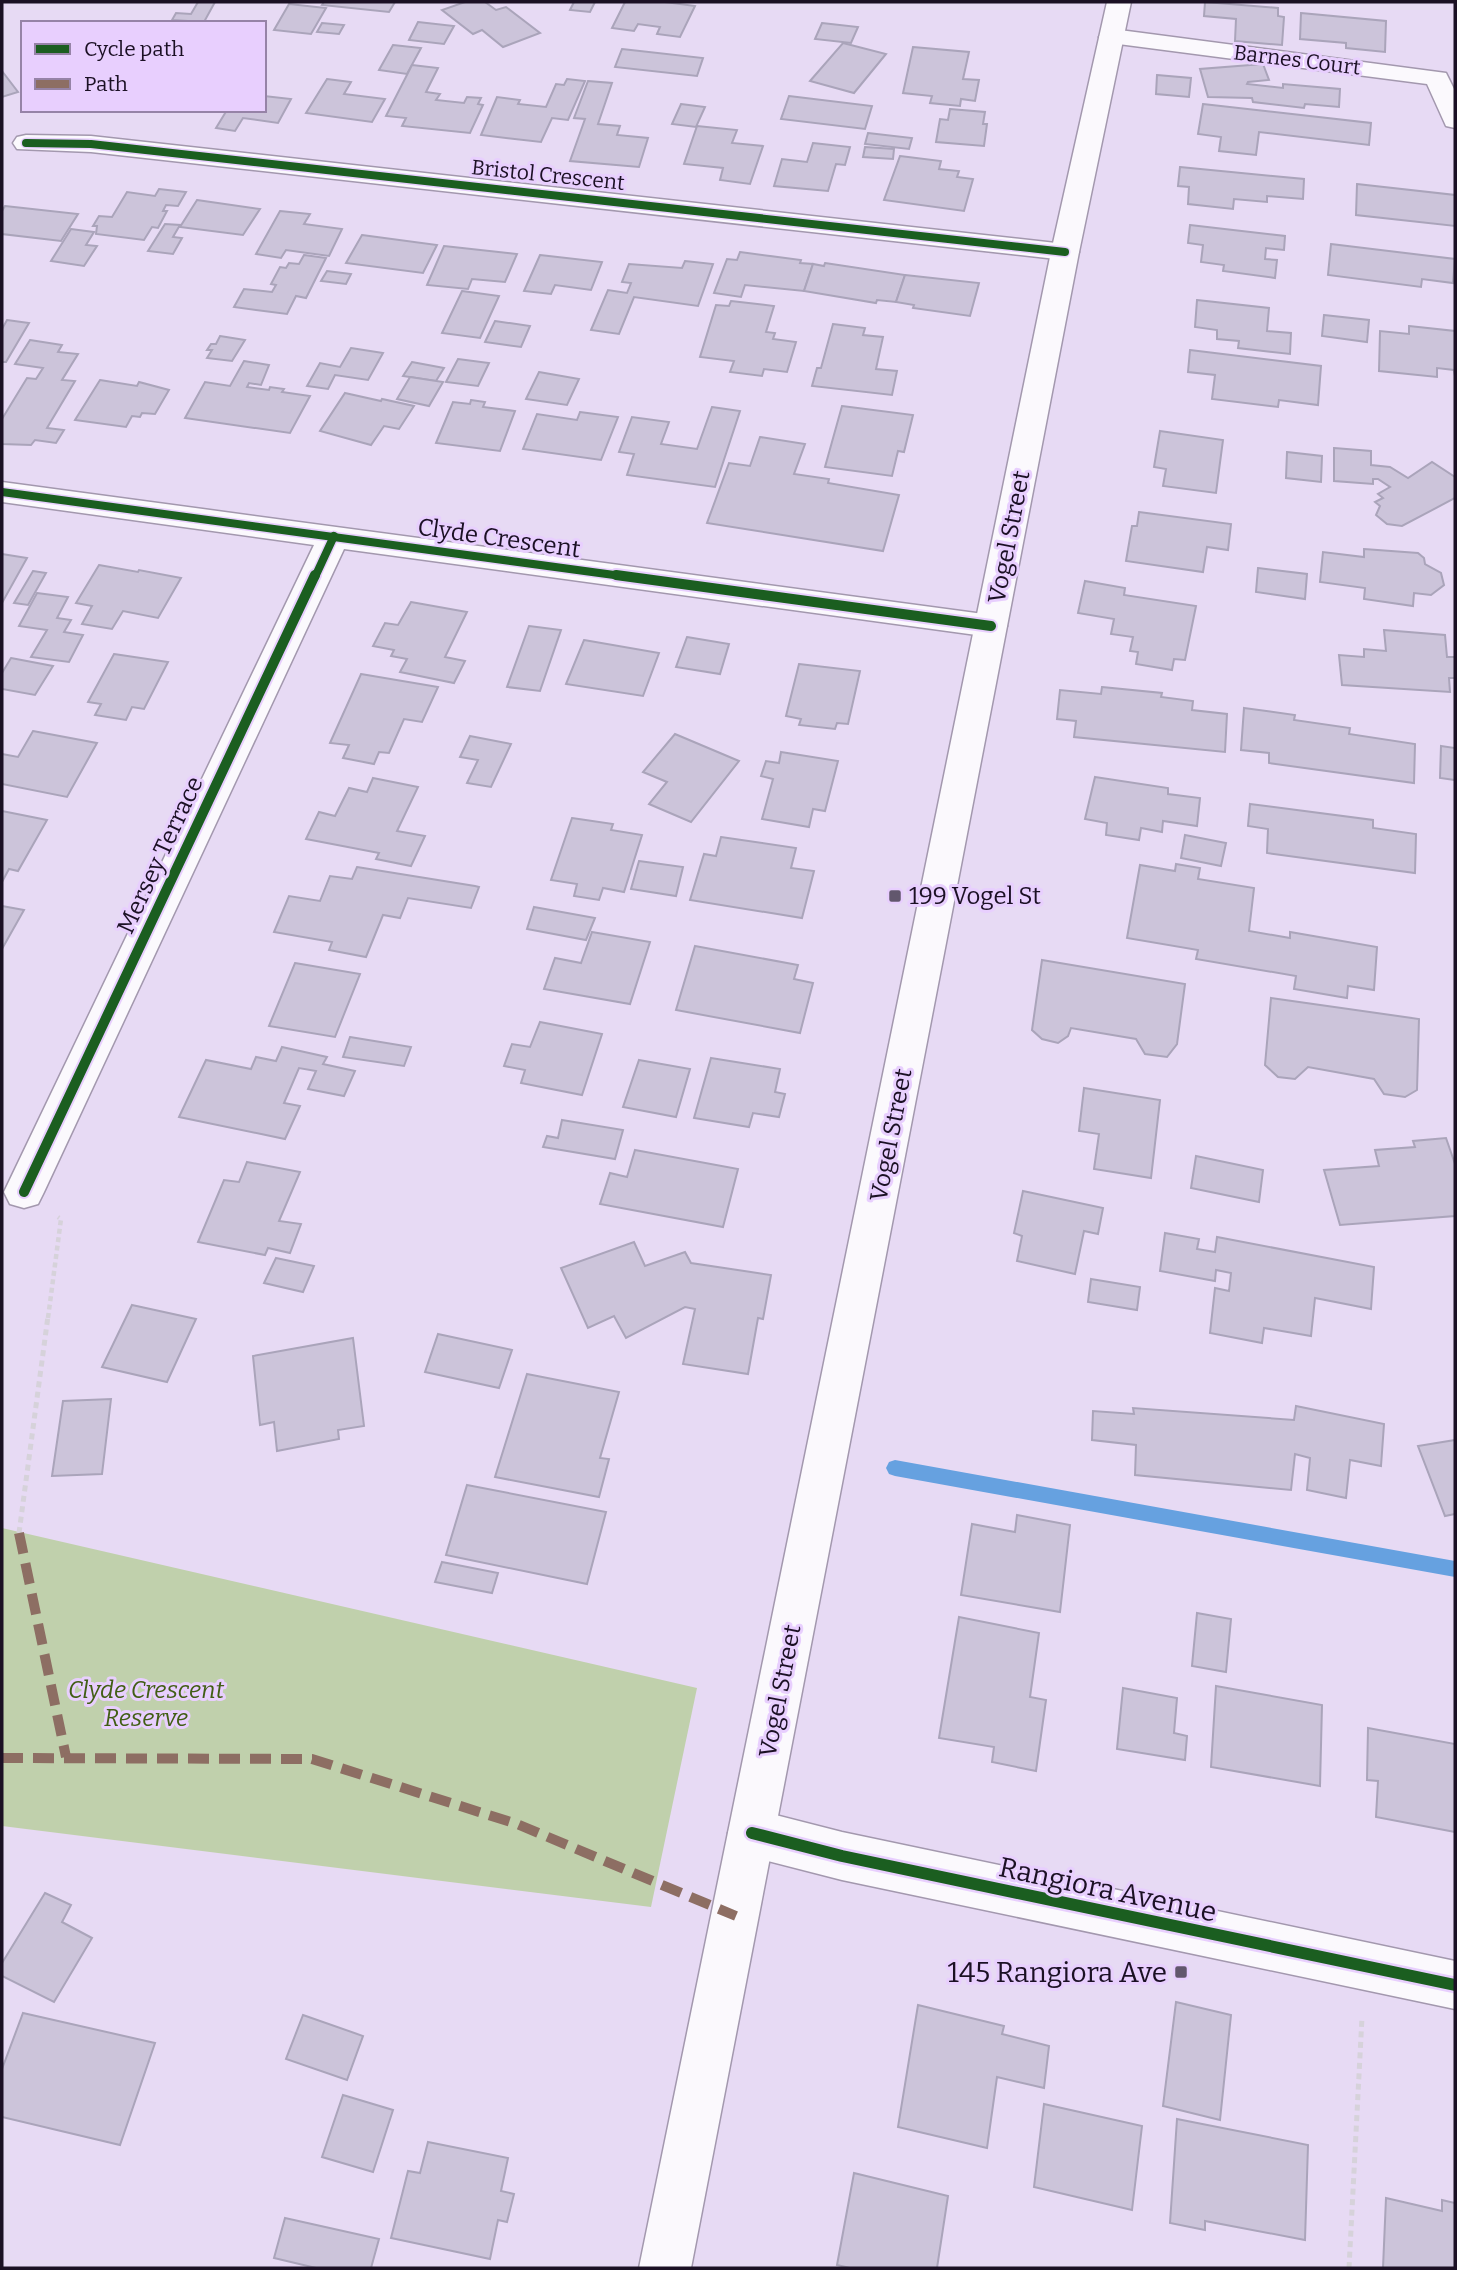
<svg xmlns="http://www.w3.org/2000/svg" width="1457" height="2270" font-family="Bitter,serif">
  <rect width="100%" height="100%" fill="#e7daf4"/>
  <path fill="#c0d0ac" d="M2 1528 697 1688 651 1907 2 1826Z"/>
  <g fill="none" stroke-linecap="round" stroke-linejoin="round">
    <path fill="#66a1e0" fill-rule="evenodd" d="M895 1460 1455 1561V1577L895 1476 889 1474 886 1468 889 1462Z"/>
  </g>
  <g fill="#ccc4da" stroke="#aaa4ba" stroke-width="2">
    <path d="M198 2H215L204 22 172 20 176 13 191 14Z"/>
    <path d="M324 2H395L389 12 322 5Z"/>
    <path d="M465 2H485L496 10 506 7 540 33 503 47 482 30 473 34 442 10Z"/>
    <path d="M574 2H595L590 12 570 10Z"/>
    <path d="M625 2H665L695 6 680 37 657 34 660 27 638 24 634 31 612 28Z"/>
    <path d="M1205 2 1278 8V16L1284 17 1282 45 1235 41 1236 19 1204 16Z"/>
    <path d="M289 4 326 8 311 34 274 30Z"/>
    <path d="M1301 13 1386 21 1385 52 1346 48V43L1300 39Z"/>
    <path d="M418 22 454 26 444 44 409 40Z"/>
    <path d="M322 23 344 25 339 34 317 32Z"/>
    <path d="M822 23 858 27 851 43 815 39Z"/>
    <path d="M843 43 886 54 854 93 810 81Z"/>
    <path d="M393 45 421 48 407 74 379 70Z"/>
    <path d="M913 47 969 52 963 79 979 80 975 101 961 99 960 106 930 103 932 96 903 93Z"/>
    <path d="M622 49 703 58 697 76 615 67Z"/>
    <path d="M1263 64 1269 80 1248 82 1247 84 1283 88V84L1340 89 1339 107 1305 104 1304 108 1253 102 1252 98 1208 97 1200 69Z"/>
    <path d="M412 65 438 68 426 92 440 94 436 100 464 103 467 97 481 98 478 104 483 105 470 133 402 126 406 118 386 116Z"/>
    <path d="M2 71 18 92 2 97Z"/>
    <path d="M1157 75 1191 78 1189 97 1156 94Z"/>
    <path d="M327 79 351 82 344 94 385 99 372 122 306 113Z"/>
    <path d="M567 79 585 81 568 120 552 118 541 142 481 135 497 97 520 100 518 104 546 107 556 84 564 85Z"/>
    <path d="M588 81 612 83 598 124 620 126 617 135 648 138 639 167 570 161 585 119 574 118Z"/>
    <path d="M264 96 291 99 278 123 243 118 235 131 216 128 227 110H264Z"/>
    <path d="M789 96 872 106 865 129 781 119Z"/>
    <path d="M681 104 705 107 696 127 672 124Z"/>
    <path d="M1203 104 1371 123 1369 145 1259 132 1256 155 1219 151 1221 137 1198 134Z"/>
    <path d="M950 109 985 112 983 124H987L984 146 936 142 940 119 948 120Z"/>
    <path d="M697 126 737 130 732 143 763 146 750 184 720 180 723 168 684 164Z"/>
    <path d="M868 133 912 138 909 149 865 144Z"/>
    <path d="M813 143 850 147 845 165 836 164 828 191 774 186 782 159 807 162Z"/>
    <path d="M865 147 894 149 893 159 863 157Z"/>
    <path d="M900 156 941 161 939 169 959 171 957 177 973 179 964 211 884 200Z"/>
    <path d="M1180 167 1304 179 1303 199 1267 196V202L1234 199 1233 209 1188 204 1189 187 1178 186Z"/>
    <path d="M1357 184 1455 195V226L1356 215Z"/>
    <path d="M159 189 186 192 178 206 166 205 163 211H167L158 228 152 227 144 240 96 234 97 226H93L99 216 112 217 127 192 155 196Z"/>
    <path d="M197 200 260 209 243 235 180 227Z"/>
    <path d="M5 206 78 214 61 241 2 234V211Z"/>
    <path d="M280 211 310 214 304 224 342 229 329 256 286 250 281 258 256 254Z"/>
    <path d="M165 224 180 225 173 237 182 238 173 254 148 251Z"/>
    <path d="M1190 225 1285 236 1284 250 1266 248 1265 259 1277 260 1275 278 1223 271 1224 265 1201 262 1203 245 1188 243Z"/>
    <path d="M71 229 94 232 86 245 97 246 84 266 51 261Z"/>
    <path d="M362 235 437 245 423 273 346 263Z"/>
    <path d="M1331 244 1455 259 1453 283 1422 279 1421 287 1328 275Z"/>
    <path d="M444 246 517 254 505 282 472 279 468 289 427 285Z"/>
    <path d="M740 252 801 260 800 263 813 264 804 291 745 285 741 297 714 293 727 259 737 260Z"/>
    <path d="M304 255 326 258 306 298 296 296 287 314 234 307 244 289 272 292 276 285 271 284 280 267 286 268 289 263 299 264Z"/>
    <path d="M540 255 602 262 591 290 555 285 551 294 524 291Z"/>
    <path d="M685 261 713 264 698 306 634 297 619 334 591 330 608 290 627 293 631 283 622 282 629 264 682 268Z"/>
    <path d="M825 263 905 275 896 302 877 300 876 303 804 291 813 264 824 266Z"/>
    <path d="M327 271 351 274 346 284 321 281Z"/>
    <path d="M905 275 979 283 970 316 913 308 914 305 896 302Z"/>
    <path d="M462 291 499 296 480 338 442 333Z"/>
    <path d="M1197 300 1269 308 1267 331 1291 333 1290 354 1238 348 1239 341 1217 339V330L1195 327Z"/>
    <path d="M731 301 774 306 766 332 775 333 773 339 796 342 787 372 764 369 762 376 730 372 734 361 700 357 716 305 729 306Z"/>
    <path d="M1324 315 1369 320 1367 342 1322 336Z"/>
    <path d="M7 320 29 323 6 362H2V329Z"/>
    <path d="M495 321 530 326 521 347 485 342Z"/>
    <path d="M833 324 865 328 863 335 883 337 876 369 897 371 892 395 812 386 817 368H821Z"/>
    <path d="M1409 326 1455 331V376L1454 370 1437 368V377L1379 371 1380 331 1409 334Z"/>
    <path d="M220 336 245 340 232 361 207 358 212 350H207L211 344H216Z"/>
    <path d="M30 340 62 345 58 352 78 354 62 380 75 381 47 428 64 430 56 443 35 440 31 445 2 444V419L27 378 36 379 43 368 15 364Z"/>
    <path d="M351 348 383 353 368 380 335 375 328 389 307 386 320 363 340 367Z"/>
    <path d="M1190 350 1321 366 1318 405 1279 400 1278 407 1212 399 1215 375 1188 372Z"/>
    <path d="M458 359 489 363 478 386 446 382Z"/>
    <path d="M244 361 269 365 261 385 249 383 247 387 269 390 270 387 284 389 282 392 310 396 290 433 185 418 205 382 230 386Z"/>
    <path d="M412 362 444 368 436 381 403 376Z"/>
    <path d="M539 372 579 379 567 405 526 399Z"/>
    <path d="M410 377 443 382 429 406 397 399Z"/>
    <path d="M100 380 137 386 139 382 169 390 155 414 142 413 140 417 132 416 126 427 75 420Z"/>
    <path d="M345 393 381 401 382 399 414 406 399 429 384 426 371 445 320 431Z"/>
    <path d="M471 400 485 402 483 407 515 411 500 451 436 443 453 402 470 404Z"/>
    <path d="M842 406 913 415 904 452 898 451 892 476 825 467Z"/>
    <path d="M712 407 740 411 715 487 627 475 634 454 619 452 632 417 669 422 661 444 697 449Z"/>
    <path d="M580 412 618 417 601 460 523 449 537 414 577 420Z"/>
    <path d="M1160 431 1223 440 1216 493 1163 486 1166 469 1154 467Z"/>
    <path d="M760 437 805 444 794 474 829 479 828 483 899 495 883 551 707 523 729 463 750 466Z"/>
    <path d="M1334 448 1371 451V465L1390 467 1408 478 1432 462 1455 477V498L1402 526 1387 524 1376 515 1380 506 1375 502 1383 498 1378 494 1390 487 1378 479H1373V484L1334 481Z"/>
    <path d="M1287 452 1322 456 1321 482 1286 478Z"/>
    <path d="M1139 512 1231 524 1228 550 1207 547 1203 572 1126 561 1132 526H1137Z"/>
    <path d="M1364 549 1418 553 1424 558 1425 564 1441 573 1444 585 1431 595 1414 593 1413 606 1364 599 1365 588 1320 582 1323 552 1364 557Z"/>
    <path d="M2 554 27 558 2 603Z"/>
    <path d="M99 565 138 572 139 570 181 578 158 618 123 611 112 629 82 624 92 606 76 603Z"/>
    <path d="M1258 568 1307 574 1305 599 1256 592Z"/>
    <path d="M33 571 46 573 28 605 14 603Z"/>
    <path d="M1085 581 1125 588 1124 595 1196 606 1185 660 1174 659 1172 670 1136 664 1138 652 1130 651 1133 637 1111 634 1114 619 1078 613Z"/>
    <path d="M37 593 68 597 57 618 71 620 64 632 83 635 69 662 31 657 47 630 19 626Z"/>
    <path d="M411 602 467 612 445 657 465 661 454 683 400 672 407 659 391 656 394 650 373 646 385 623 398 625Z"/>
    <path d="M529 626 561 630 540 691 507 687Z"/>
    <path d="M1384 630 1445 635 1447 657H1455V678H1449L1450 692 1342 685 1339 655 1364 657V649L1386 651Z"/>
    <path d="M687 637 729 644 720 674 676 667Z"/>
    <path d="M584 640 659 653 643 696 566 684Z"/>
    <path d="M114 654 168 662 144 709 132 707 126 720 95 715 101 704 88 702Z"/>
    <path d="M11 658 53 666 35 695 2 689V673Z"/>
    <path d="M799 664 860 671 848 724 837 723 835 729 799 725 801 719 786 716Z"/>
    <path d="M361 674 438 687 422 722 404 719 389 753 379 752 374 764 343 758 349 745 330 743Z"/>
    <path d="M1102 687 1162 693 1161 697 1193 701 1192 710 1227 714 1225 752 1074 737 1076 721 1057 719 1060 690 1101 694Z"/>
    <path d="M1244 708 1295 715 1294 720 1350 728 1349 734 1415 744 1414 783 1269 763V753L1241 750Z"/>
    <path d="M33 731 97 743 67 797 2 784V754L18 757Z"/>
    <path d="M675 734 739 761 691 822 649 804 667 782 643 772Z"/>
    <path d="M470 736 511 744 491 787 467 783 478 760 460 757Z"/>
    <path d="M1441 746 1455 748V780L1440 778Z"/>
    <path d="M781 752 838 761 825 811 813 809 809 827 762 819 773 779 761 776 766 761 779 763Z"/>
    <path d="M1095 777 1168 788V794L1200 798 1197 826 1163 821 1162 832 1141 828 1139 840 1106 835 1107 823 1085 819Z"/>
    <path d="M373 778 418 787 397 831 425 836 411 866 376 859 379 853 306 839 319 812 335 816 349 788 367 792Z"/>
    <path d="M1250 804 1373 820V828L1416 834 1415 873 1267 853 1268 829 1248 826Z"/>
    <path d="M2 811 47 820 18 871 9 869 2 882Z"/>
    <path d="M572 818 613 824 611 830 642 835 624 892 603 888 599 900 574 896 577 884 551 880Z"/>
    <path d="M1185 835 1226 843 1221 866 1181 858Z"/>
    <path d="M721 837 796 848 791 868 814 871 802 918 690 900 704 854 716 856Z"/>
    <path d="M639 861 683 867 676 896 631 889Z"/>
    <path d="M1176 864 1200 868 1198 879 1254 888 1249 931 1290 938V932L1377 947 1374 990 1348 986 1347 998 1294 989 1296 976 1196 959 1198 950 1127 938 1140 865 1175 871Z"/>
    <path d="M357 867 475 886 479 887 471 908 408 898 400 918 383 915 366 957 329 950 332 942 274 932 289 896 320 901 330 876 352 879Z"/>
    <path d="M2 906 24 910 2 949Z"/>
    <path d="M534 907 595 918 586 940 527 929Z"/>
    <path d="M592 932 650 942 630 1004 544 989 555 958 581 963Z"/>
    <path d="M695 946 798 965 794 979 813 983 800 1033 676 1010Z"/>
    <path d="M1042 960 1185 984 1177 1044 1167 1057 1145 1054 1136 1039 1071 1028 1068 1036 1058 1043 1042 1039 1032 1030Z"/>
    <path d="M295 963 360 974 335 1037 269 1026Z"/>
    <path d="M1271 998 1419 1019 1417 1090 1405 1097 1384 1094 1374 1079 1308 1067 1295 1079 1278 1077 1265 1065Z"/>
    <path d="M540 1022 602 1034 582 1095 521 1083 525 1070 504 1066 512 1044 530 1047Z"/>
    <path d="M350 1037 411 1047 404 1066 343 1057Z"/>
    <path d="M282 1047 327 1057 323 1064 355 1071 344 1096 308 1089 316 1071 299 1068 284 1103 300 1106 285 1139 179 1117 206 1060 251 1069 256 1057 276 1061Z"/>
    <path d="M711 1058 780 1069 775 1092 785 1094 779 1117 753 1113 749 1127 694 1118Z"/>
    <path d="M639 1060 690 1069 676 1117 623 1107Z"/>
    <path d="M1084 1088 1160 1100 1151 1178 1094 1169 1099 1134 1079 1131Z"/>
    <path d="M562 1120 623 1130 615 1159 543 1147 547 1136 558 1138Z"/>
    <path d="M1446 1138 1455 1164V1216L1340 1225 1324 1170 1379 1166 1375 1150 1415 1147 1413 1141Z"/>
    <path d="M635 1150 738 1169 723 1227 600 1204 610 1173 627 1177Z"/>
    <path d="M1196 1156 1263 1170 1259 1202 1191 1188Z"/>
    <path d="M247 1162 300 1172 279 1221 301 1224 290 1253 268 1248 265 1255 198 1242 224 1180 239 1182Z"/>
    <path d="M1023 1191 1103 1208 1098 1234 1084 1231 1075 1274 1017 1261 1022 1236 1014 1233Z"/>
    <path d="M1165 1233 1199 1239 1197 1249 1215 1252 1217 1237 1374 1267 1371 1309 1315 1298 1311 1336 1264 1328 1262 1343 1210 1333 1215 1288 1229 1291 1231 1273 1216 1270 1215 1281 1160 1271Z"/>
    <path d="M634 1242 645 1266 685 1252 691 1263 771 1275 763 1319 758 1318 748 1374 683 1364 695 1309 685 1307 626 1338 614 1316 588 1328 561 1268Z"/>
    <path d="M276 1258 314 1266 303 1292 264 1283Z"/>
    <path d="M1091 1279 1140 1287 1137 1310 1088 1302Z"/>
    <path d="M132 1305 196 1319 167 1382 102 1367Z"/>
    <path d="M438 1334 512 1350 499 1388 425 1372Z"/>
    <path d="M353 1338 364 1426 338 1430 339 1439 277 1451 274 1422 260 1425 253 1356Z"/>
    <path d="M527 1374 619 1392 600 1458 609 1459 599 1497 495 1477Z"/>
    <path d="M111 1399 102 1474 52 1476 63 1401Z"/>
    <path d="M1296 1406 1384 1424 1381 1466 1350 1460 1346 1498 1307 1490 1310 1458 1295 1454 1291 1490 1135 1475 1136 1445 1092 1440 1093 1411 1134 1414 1133 1408 1294 1420Z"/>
    <path d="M1455 1440V1514L1445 1516 1418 1446Z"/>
    <path d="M467 1485 606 1512 587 1584 446 1555Z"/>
    <path d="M1017 1515 1070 1525 1060 1612 961 1595 972 1524 1015 1532Z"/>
    <path d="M442 1562 498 1573 492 1593 435 1582Z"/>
    <path d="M1197 1613 1231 1619 1226 1672 1192 1666Z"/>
    <path d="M959 1617 1039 1633 1030 1697 1046 1700 1036 1771 992 1762 994 1747 939 1738Z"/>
    <path d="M1216 1686 1322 1705 1320 1786 1211 1767Z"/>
    <path d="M1123 1688 1177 1698 1174 1733 1187 1736 1185 1760 1117 1749Z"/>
    <path d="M1368 1728 1455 1744V1832L1376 1817 1378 1781 1367 1780Z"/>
    <path d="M45 1893 71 1905 62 1922 92 1938 54 2002 2 1976V1963Z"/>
    <path d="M1176 2002 1231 2015 1220 2120 1163 2106Z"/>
    <path d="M918 2005 1004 2026 1002 2034 1049 2046 1044 2088 997 2077 987 2148 898 2127Z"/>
    <path d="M23 2013 155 2043 120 2145 2 2117V2069Z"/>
    <path d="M303 2015 363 2036 347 2080 286 2059Z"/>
    <path d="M343 2095 393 2110 373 2172 322 2157Z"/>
    <path d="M1044 2104 1142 2126 1132 2210 1034 2187Z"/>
    <path d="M1177 2119 1308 2145 1305 2240 1205 2221V2230L1170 2223Z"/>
    <path d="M428 2142 508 2158 501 2191 514 2194 507 2222 498 2220 490 2259 391 2238 408 2171 420 2173Z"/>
    <path d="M854 2173 948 2196 937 2268H850L837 2265Z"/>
    <path d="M1386 2198 1442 2211V2200L1455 2203V2268H1383Z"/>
    <path d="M285 2218 379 2239 371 2268H316L274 2258Z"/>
  </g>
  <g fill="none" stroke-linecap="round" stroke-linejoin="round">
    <defs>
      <g id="minor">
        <path d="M1112 29 1446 73 1455 91V128L1446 126 1427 84 1103 42 1099 37 1103 32Z"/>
        <path d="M26 135 91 136 1065 244 1075 246 1079 252 1075 258 1065 260 91 152 17 149 13 143 17 137Z"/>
        <path d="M2 482 991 615 1002 618 1007 626 1002 634 991 637 344 549 44 1192 38 1204 24 1208 10 1204 4 1192 314 545 2 502Z"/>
        <path d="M752 1809 842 1832 1455 1961V2009L842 1880 752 1857 735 1850 728 1833 735 1816Z"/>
      </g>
      <path id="major" d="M1107 2H1131L1079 252 691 2268H639L1051 252Z"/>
    </defs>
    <use href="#minor" stroke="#a398ae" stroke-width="3"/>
    <use href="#major" stroke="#a398ae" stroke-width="3"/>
    <path stroke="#d6d2da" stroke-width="4.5" stroke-dasharray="5 3.5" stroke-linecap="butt" d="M48 1318 61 1219 58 1217"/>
    <g stroke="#d6d2da" stroke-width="5" stroke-dasharray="6 4.5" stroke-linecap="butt">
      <path d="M19 1533 48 1316"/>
      <path d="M1349 2268 1362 2017"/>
    </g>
    <use href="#minor" fill="#fbf9fd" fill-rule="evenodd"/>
    <use href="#major" fill="#fbf9fd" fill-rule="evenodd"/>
    <g stroke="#8d6e63" stroke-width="10" stroke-dasharray="21 10" stroke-linecap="butt">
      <path d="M19 1533 66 1757"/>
      <path d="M2 1758 312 1759 517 1824 736 1916"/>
    </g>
    <defs>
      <g id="cycleway-far2">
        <path d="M26 143 91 144 1065 252"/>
        <path d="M2 492 629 577"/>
        <path d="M315 577 334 536"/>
      </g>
      <g id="cycleway-far1">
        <path d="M616 575 991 626"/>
        <path d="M24 1192 315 575"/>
      </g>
      <path id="cycleway" d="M752 1833 842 1856 1455 1985"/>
    </defs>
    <use href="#cycleway-far2" stroke="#e8cffe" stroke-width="11"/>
    <use href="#cycleway-far1" stroke="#e8cffe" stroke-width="14"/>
    <use href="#cycleway" stroke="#e8cffe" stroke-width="17"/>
    <use href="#cycleway-far2" stroke="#1b5e20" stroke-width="8"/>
    <use href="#cycleway-far1" stroke="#1b5e20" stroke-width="10"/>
    <use href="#cycleway" stroke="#1b5e20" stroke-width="12"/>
  </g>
  <g fill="#62576d" stroke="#e8cffe" stroke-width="2.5">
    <rect x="888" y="889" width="14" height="14" rx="3.5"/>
    <rect x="1174" y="1965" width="14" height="14" rx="3.5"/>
  </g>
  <g text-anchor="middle" stroke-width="6" stroke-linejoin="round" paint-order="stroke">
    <g font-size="21" fill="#1b1024" stroke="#e8cffe">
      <text transform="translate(1297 60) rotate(7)" y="7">Barnes Court</text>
      <text transform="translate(548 175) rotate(6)" y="7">Bristol Crescent</text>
    </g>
    <g font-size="24" fill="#1b1024" stroke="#e8cffe">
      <text transform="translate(1009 537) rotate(-79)" y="8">Vogel Street</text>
      <text transform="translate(499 538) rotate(8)" y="8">Clyde Crescent</text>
      <text transform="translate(160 855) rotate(-65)" y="8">Mersey Terrace</text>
      <text transform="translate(891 1135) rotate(-79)" y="8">Vogel Street</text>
      <text transform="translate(780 1691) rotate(-79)" y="8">Vogel Street</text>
    </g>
    <g font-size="24" fill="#1b1024" stroke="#e8cffe" text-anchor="start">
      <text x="909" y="904">199 Vogel St</text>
    </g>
    <g font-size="24" font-style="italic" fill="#415e14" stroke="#e8cffe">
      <text x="146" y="1698">Clyde Crescent<tspan x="146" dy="28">Reserve</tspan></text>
    </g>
    <g font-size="28" fill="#1b1024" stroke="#e8cffe">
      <text transform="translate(1108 1889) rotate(12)" y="10">Rangiora Avenue</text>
    </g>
    <g font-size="28" fill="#1b1024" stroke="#e8cffe" text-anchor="end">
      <text x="1167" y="1982">145 Rangiora Ave</text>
    </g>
  </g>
  <rect width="1457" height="2270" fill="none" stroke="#1b1024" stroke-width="7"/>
  <rect x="21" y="21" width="245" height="91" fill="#e8cffe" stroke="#9683a7" stroke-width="2"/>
  <rect x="35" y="44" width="35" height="10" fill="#1b5e20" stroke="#9683a7" stroke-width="2"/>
  <text x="84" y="56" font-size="21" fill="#1b1024">Cycle path</text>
  <rect x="35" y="79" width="35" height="10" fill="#8d6e63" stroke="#9683a7" stroke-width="2"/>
  <text x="84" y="91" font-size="21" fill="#1b1024">Path</text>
</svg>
